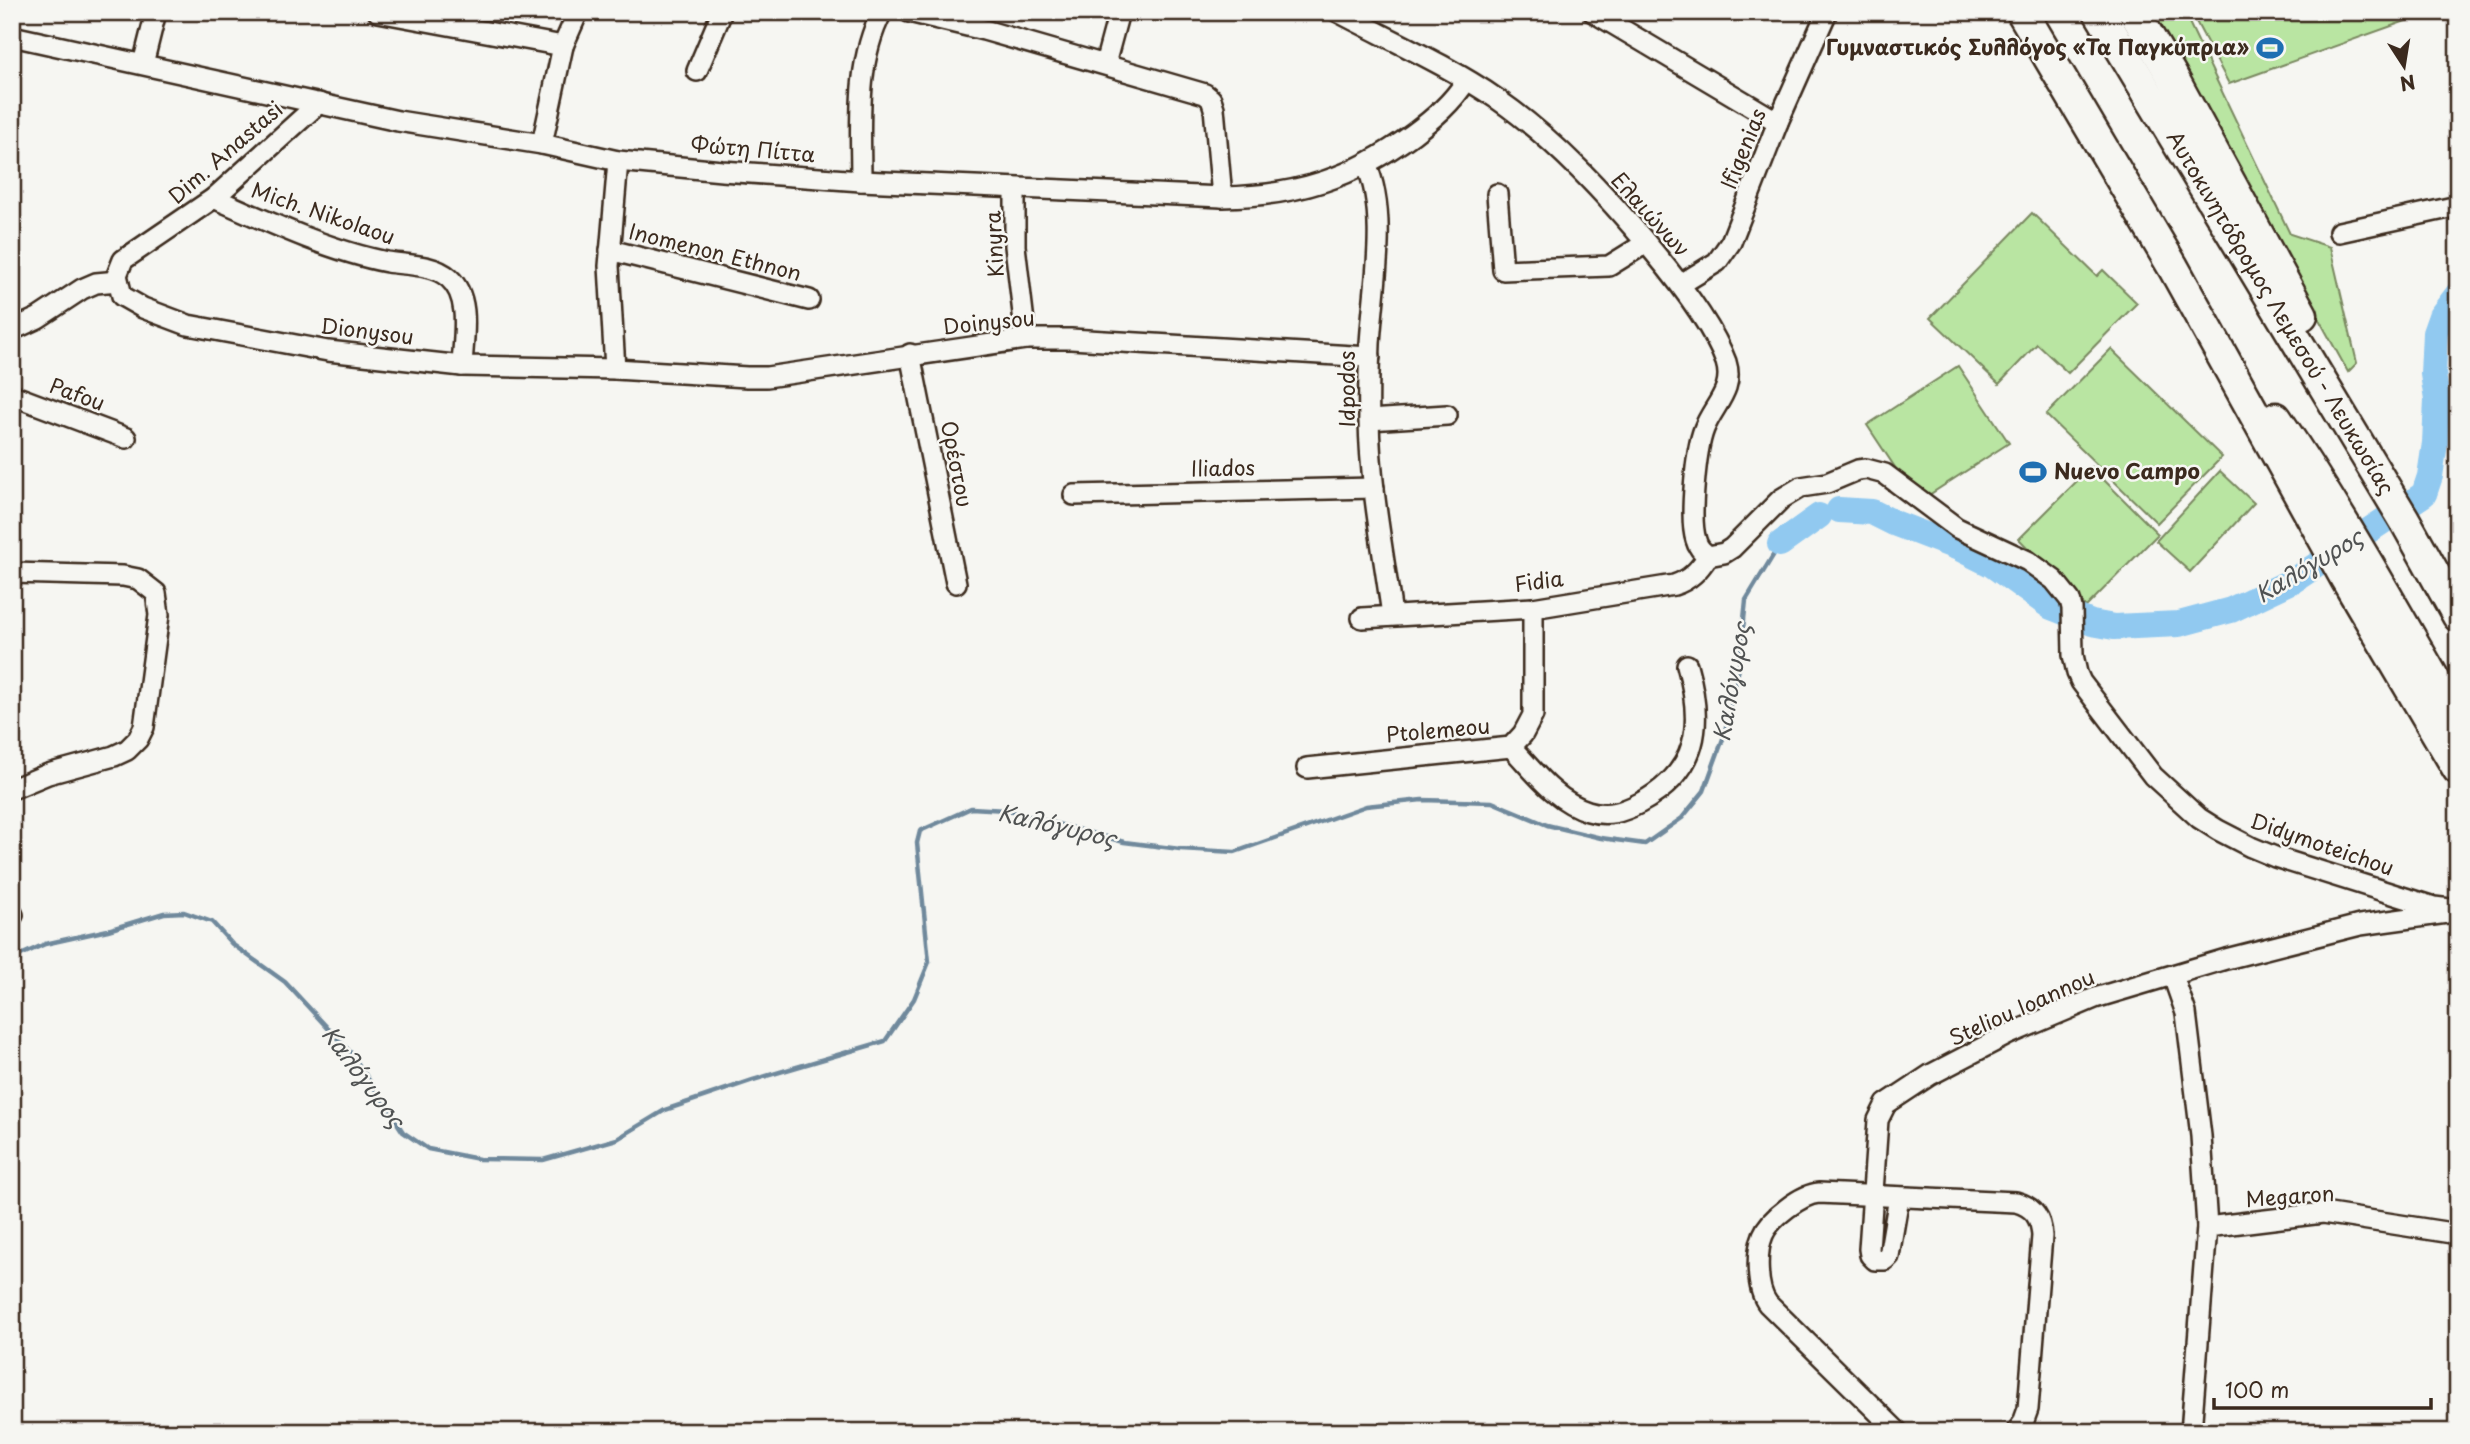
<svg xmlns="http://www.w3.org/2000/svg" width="2470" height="1444" font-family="'Playpen Sans',sans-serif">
  <rect width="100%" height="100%" fill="#f6f6f2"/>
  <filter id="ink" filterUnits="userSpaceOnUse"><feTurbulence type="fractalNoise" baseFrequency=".0143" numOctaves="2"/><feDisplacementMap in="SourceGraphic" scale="14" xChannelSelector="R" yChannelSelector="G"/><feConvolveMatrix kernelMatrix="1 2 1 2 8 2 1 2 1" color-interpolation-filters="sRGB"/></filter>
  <g filter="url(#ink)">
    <g fill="#b9e5a2" stroke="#7a8860" stroke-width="2">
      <path d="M2150 12H2184L2290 234 2330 247 2357 363 2348 372Z"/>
      <path d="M2191 12H2431L2229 84Z"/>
      <path d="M2032 213 2097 276 2103 270 2137 303 2068 373 2037 344 1999 384 1930 318Z"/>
      <path d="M2111 349 2222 457 2157 523 2046 415Z"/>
      <path d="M1958 366 2009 443 1918 502 1867 425Z"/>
      <path d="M2091 467 2158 534 2086 607 2019 539Z"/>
      <path d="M2220 471 2254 503 2190 572 2156 541Z"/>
    </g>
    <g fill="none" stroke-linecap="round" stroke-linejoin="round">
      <path stroke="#6f899c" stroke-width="4.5" d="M12 959 45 944 108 930 164 913 184 912 212 922 232 944 285 982 351 1053 403 1132 428 1149 479 1159 543 1160 617 1139 665 1110 753 1080 885 1041 914 999 929 962 917 843 920 831 971 808 1006 810 1124 842 1180 849 1235 852 1366 806 1422 800 1492 802 1547 825 1601 838 1645 844 1682 818 1704 791 1724 736 1739 668 1746 600 1780 544"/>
      <g stroke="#91c9f0" stroke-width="26">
        <path d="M1839 510 1872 512 1894 523 1959 548 1991 564 2051 607 2092 623 2114 627 2179 624 2231 610 2294 580 2424 494 2430 476 2435 443 2437 400 2433 374 2435 333 2441 316 2458 294"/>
        <path d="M1780 544 1819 516"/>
      </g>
      <defs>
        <g id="minor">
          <path d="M378 12 563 46"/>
          <path d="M909 12 984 30 1205 94 1211 99 1214 108 1222 197"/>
          <path d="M1338 12C1391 40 1448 65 1497 99 1556 140 1607 196 1653 251 1678 281 1712 324 1726 362 1735 390 1713 405 1704 429 1696 449 1689 519 1696 540 1698 548 1702 551 1708 556"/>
          <path d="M1593 12 1778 122"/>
          <path d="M12 36 398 121 542 144 618 161 722 171 861 181 1222 197C1297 196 1353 178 1413 134 1434 118 1452 103 1466 81"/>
          <path d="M143 64 156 12"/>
          <path d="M1105 64 1119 12"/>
          <path d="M697 71 722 12"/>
          <path d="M319 103 214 198 123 260 117 275 122 296 143 308 188 325 328 351 462 366 615 369 747 377H767L1026 339H1071L1370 357"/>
          <path d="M542 144 563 46 578 12"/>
          <path d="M1366 164C1389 215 1373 289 1370 344 1369 369 1368 394 1369 419 1370 485 1383 550 1392 615"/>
          <path d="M861 181C861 125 855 63 882 12"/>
          <path d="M1015 188V246L1026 339"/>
          <path d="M1497 194 1503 270 1609 266 1646 243"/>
          <path d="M214 198C268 222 330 251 387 262 406 265 434 264 449 278 472 298 463 339 462 366"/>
          <path d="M2339 232 2458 206"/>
          <path d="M610 250 809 300"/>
          <path d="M1681 284 1717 262 1731 242 1778 122 1827 12"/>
          <path d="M12 330 38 318 82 289 96 283 118 281"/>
          <path d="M910 354 956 583"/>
          <path d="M615 369 609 266 618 161"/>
          <path d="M12 395 126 438"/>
          <path d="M1369 420 1447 415"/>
          <path d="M1074 495 1374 488"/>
          <path d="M1708 556 1724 553 1732 548 1781 499 1801 487 1827 483 1858 470 1866 469 1885 474 1957 528 2028 561 2054 580 2070 600 2072 608 2073 655 2077 673 2081 682 2153 776 2199 818 2218 830 2251 847 2275 857 2434 907 2458 910"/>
          <path d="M12 573 123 576 138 579 156 593 159 615 144 727 138 739 127 750 114 756 48 774 12 789"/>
          <path d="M1362 618 1533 608 1674 585C1690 580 1699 570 1708 556"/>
          <path d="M1511 747C1534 771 1555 801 1588 811 1607 817 1623 812 1640 803 1699 771 1704 725 1687 665"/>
          <path d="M1307 768 1511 747 1523 734 1533 715V608"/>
          <path d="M12 913 13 915"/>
          <path d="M2173 976 2186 1013 2201 1136 2207 1227 2191 1432"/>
          <path d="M1899 1197 1889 1256 1885 1260H1875L1870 1255 1869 1249 1878 1120 1886 1104 1930 1075 2007 1035 2095 998 2226 959 2360 925 2447 913"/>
          <path d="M2207 1227 2323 1213 2458 1234"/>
          <path d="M1898 1432 1768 1304C1756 1289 1756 1252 1763 1235 1770 1218 1802 1194 1819 1193L2016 1202C2034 1207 2041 1218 2042 1236L2028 1409 2023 1423 2016 1432"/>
        </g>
        <g id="highway">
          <path d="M2022 12 2173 267 2346 579 2458 769"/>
          <path d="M2099 12 2404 519 2458 616"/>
          <path d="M2134 12 2172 76 2302 315"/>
          <path d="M2276 418C2342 515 2400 619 2458 721"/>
        </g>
      </defs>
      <use href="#minor" stroke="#3b2a1e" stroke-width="24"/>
      <use href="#highway" stroke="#3b2a1e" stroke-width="35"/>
      <use href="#minor" stroke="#f6f6f2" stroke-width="19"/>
      <use href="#highway" stroke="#f6f6f2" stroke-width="30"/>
    </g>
  </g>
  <defs>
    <symbol id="stadium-bare" viewBox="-9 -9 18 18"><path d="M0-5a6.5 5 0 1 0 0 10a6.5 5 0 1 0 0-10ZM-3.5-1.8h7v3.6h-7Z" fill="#1f6fb2" stroke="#f6f6f2" stroke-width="2.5" paint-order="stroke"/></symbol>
  </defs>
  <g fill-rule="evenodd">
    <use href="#stadium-bare" x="2251" y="29" width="38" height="38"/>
    <use href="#stadium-bare" x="2014" y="453" width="38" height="38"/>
  </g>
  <g text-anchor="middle" stroke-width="5" stroke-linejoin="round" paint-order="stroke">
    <g font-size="21" font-weight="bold" fill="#3b2a1e" stroke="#f6f6f2" text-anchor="end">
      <text x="2249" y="55">Γυμναστικός Συλλόγος «Τα Παγκύπρια»</text>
      <text x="2054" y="479" text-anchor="start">Nuevo Campo</text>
    </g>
    <g font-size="21" fill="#3b2a1e" stroke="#f6f6f2">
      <text transform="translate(1744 149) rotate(-68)" y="7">Ifigenias</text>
      <text transform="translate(753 150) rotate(5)" y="7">Φώτη Πίττα</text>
      <text transform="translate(226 153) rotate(-41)" y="7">Dim. Anastasi</text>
      <text transform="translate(323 214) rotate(19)" y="7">Mich. Nikolaou</text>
      <text transform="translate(1650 215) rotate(48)" y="7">Ελαιώνων</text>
      <text transform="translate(995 244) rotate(-93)" y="7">Kinyra</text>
      <text transform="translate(715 253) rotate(14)" y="7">Inomenon Ethnon</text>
      <text transform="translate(2280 313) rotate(59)" y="7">Αυτοκινητόδρομος Λεμεσού - Λευκωσίας</text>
      <text transform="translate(989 323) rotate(-6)" y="7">Doinysou</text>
      <text transform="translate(367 332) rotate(7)" y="7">Dionysou</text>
      <text transform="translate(1348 389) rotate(-90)" y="7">Idpodos</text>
      <text transform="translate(77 395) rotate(20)" y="7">Pafou</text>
      <text transform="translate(956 464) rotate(79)" y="7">Ορέστου</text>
      <text transform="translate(1223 469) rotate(-1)" y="7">Iliados</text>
      <text transform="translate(1539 582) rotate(-7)" y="7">Fidia</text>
      <text transform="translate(1438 731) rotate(-5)" y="7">Ptolemeou</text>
      <text transform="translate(2322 845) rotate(19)" y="7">Didymoteichou</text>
      <text transform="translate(2022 1008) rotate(-24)" y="7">Steliou Ioannou</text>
      <text transform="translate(2290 1197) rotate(-4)" y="7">Megaron</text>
    </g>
    <g font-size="23" font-style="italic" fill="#505252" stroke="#f6f6f2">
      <text transform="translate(2309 566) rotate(-31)" y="8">Καλόγυρος</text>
      <text transform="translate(1732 682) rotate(-80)" y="8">Καλόγυρος</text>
      <text transform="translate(1057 826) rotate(13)" y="8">Καλόγυρος</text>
      <text transform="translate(363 1077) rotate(53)" y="8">Καλόγυρος</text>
    </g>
  </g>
  <rect width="2470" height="1444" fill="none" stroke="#f6f6f2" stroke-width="42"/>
  <rect x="21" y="21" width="2428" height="1402" fill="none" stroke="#3b2a1e" stroke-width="2.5" filter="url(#ink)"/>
  <g transform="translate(2404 66) rotate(168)" stroke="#f6f6f2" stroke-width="5" paint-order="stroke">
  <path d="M0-5L12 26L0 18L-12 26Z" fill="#3b2a1e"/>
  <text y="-10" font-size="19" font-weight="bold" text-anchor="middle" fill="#3b2a1e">N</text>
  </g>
  <path d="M2214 1398v10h217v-10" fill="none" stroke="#3b2a1e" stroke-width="3.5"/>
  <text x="2225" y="1398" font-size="21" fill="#3b2a1e" stroke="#f6f6f2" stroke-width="5" paint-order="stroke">100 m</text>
</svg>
